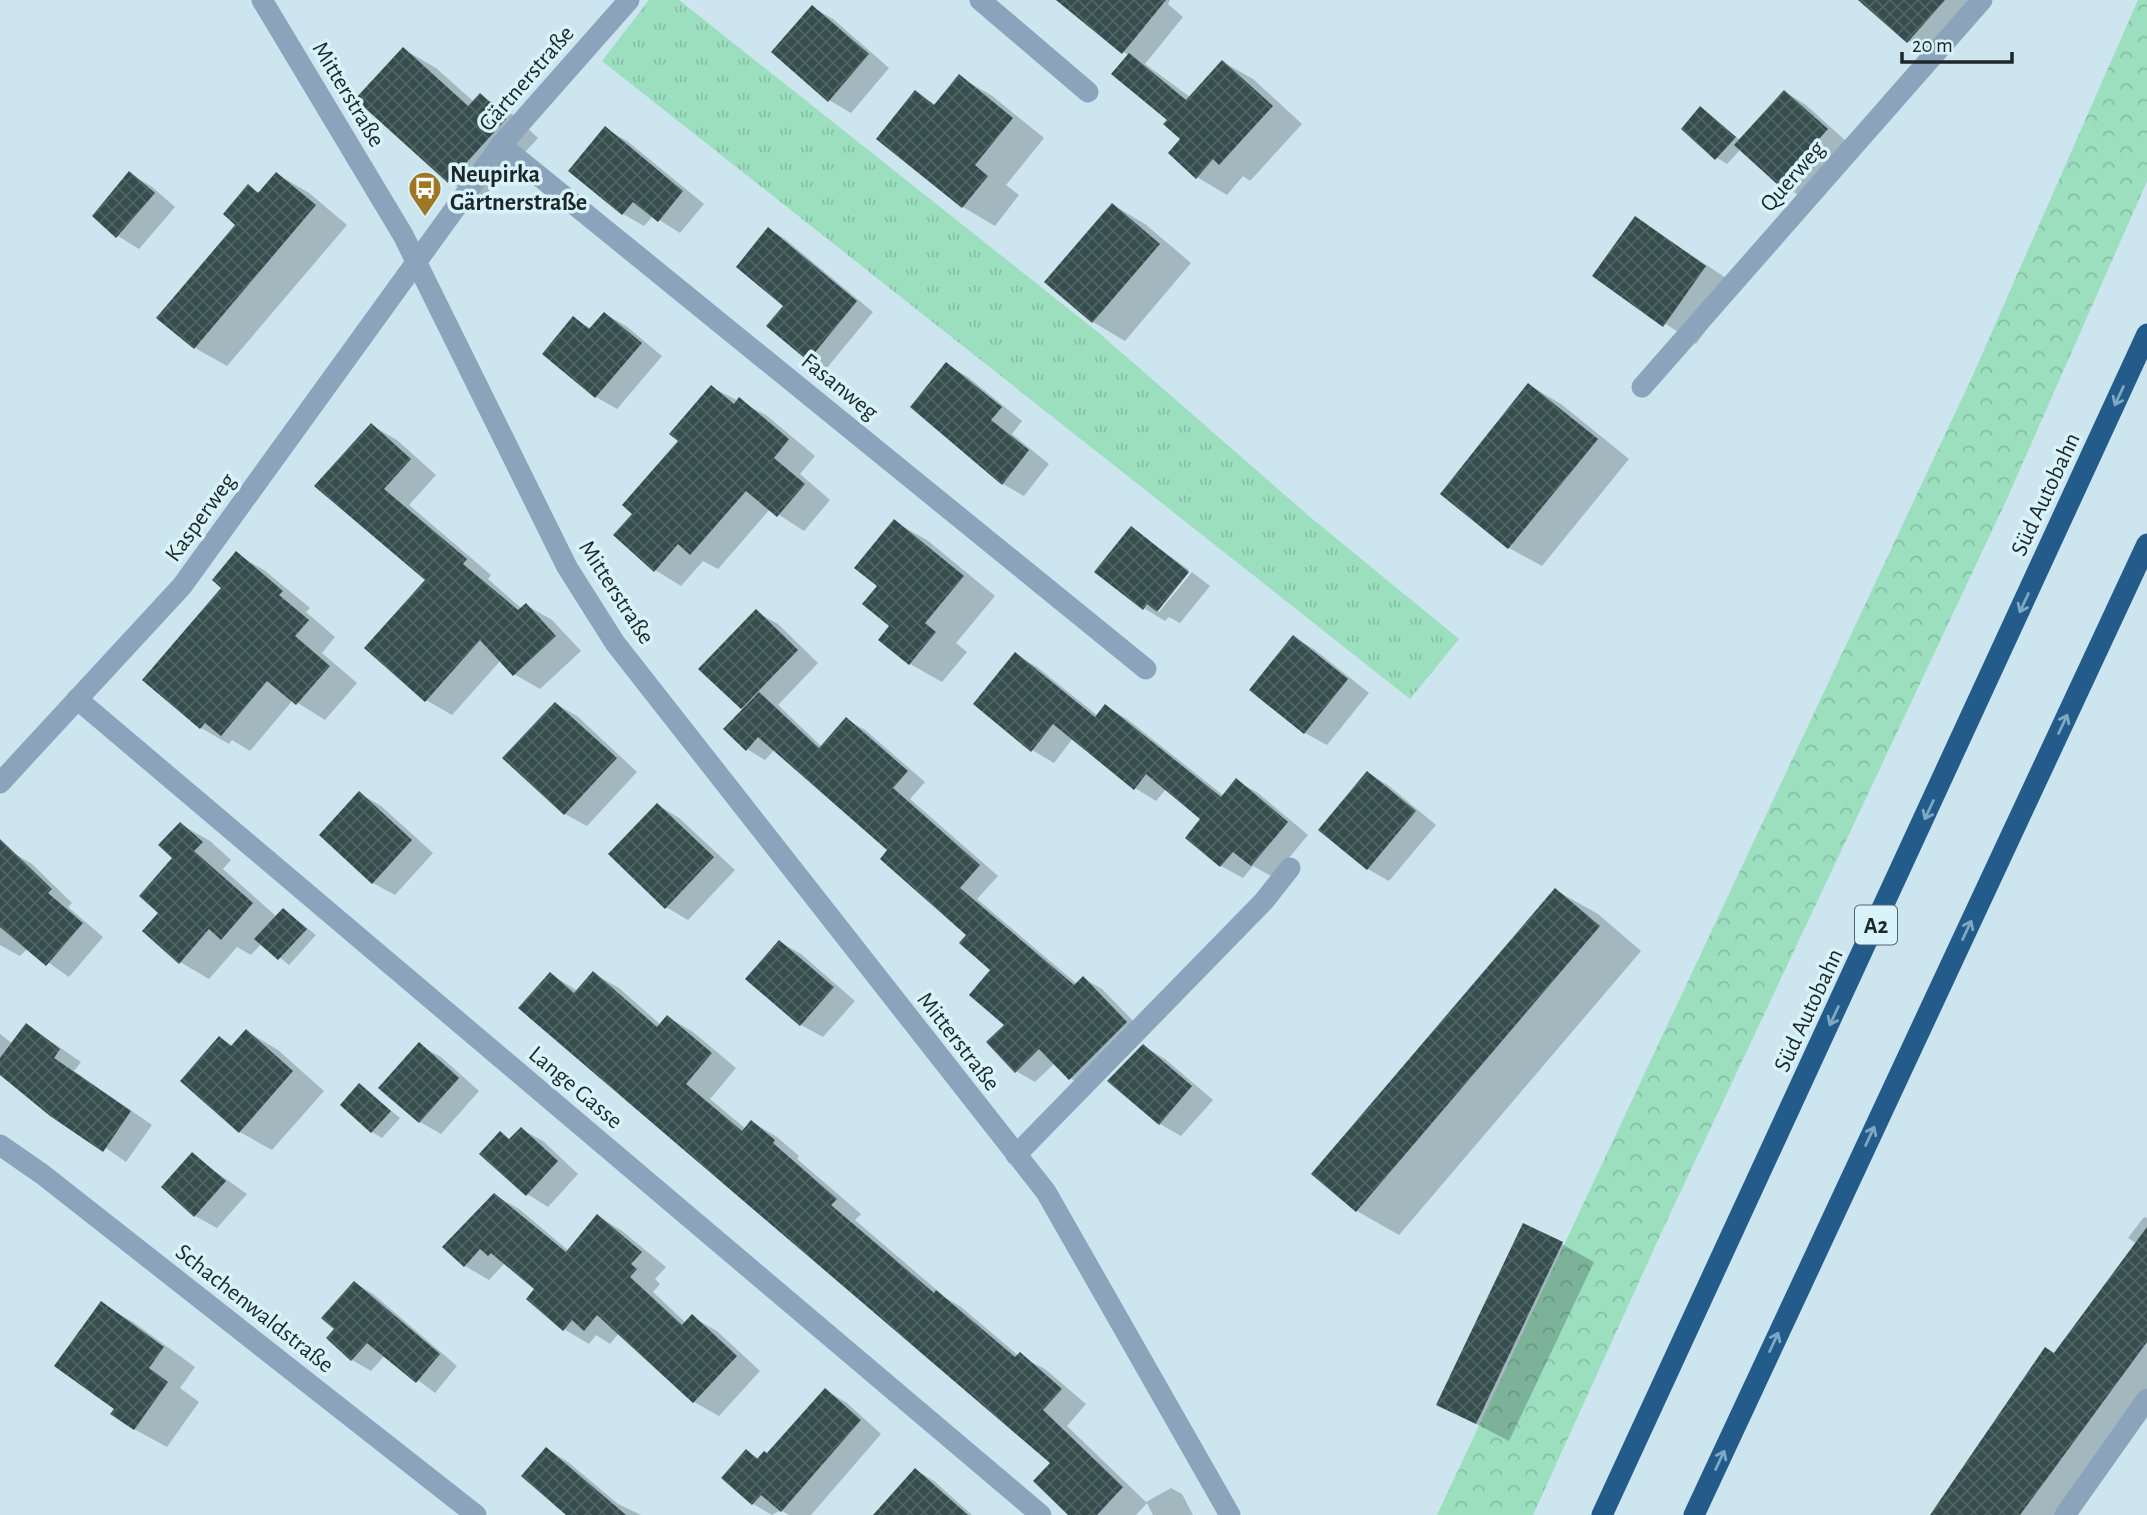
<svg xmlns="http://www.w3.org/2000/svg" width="2147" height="1515" font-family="'Alegreya Sans',sans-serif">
  <defs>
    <pattern id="grass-tufts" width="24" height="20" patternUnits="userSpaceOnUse" patternTransform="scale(1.75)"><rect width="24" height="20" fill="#9bdfbf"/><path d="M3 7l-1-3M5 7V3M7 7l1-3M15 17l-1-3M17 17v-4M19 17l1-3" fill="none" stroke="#85bfa4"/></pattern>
    <pattern id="forest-crowns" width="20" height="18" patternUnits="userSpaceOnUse" patternTransform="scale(1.75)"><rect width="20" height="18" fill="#9bdfbf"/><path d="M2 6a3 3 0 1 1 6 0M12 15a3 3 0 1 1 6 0" fill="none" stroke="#85bfa4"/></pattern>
    <pattern id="building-cross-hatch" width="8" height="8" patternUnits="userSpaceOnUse" patternTransform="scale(1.75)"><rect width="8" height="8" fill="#354d4c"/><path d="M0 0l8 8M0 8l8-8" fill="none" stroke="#506463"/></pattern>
  </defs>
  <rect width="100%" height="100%" fill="#cce5ee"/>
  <path fill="url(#grass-tufts)" d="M649 0H679L1099 333 1310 517 1459 639 1410 699 602 61Z"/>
  <path fill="url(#forest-crowns)" d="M2138 0H2147V181L2006 501 1662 1231 1533 1515H1437L1973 375Z"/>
  <g fill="#0003">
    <path d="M1059 0H1170L1168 4 1183 17 1145 64 1190 97 1223 62 1253 79 1302 124 1250 181 1243 176 1227 195 1197 177 1182 139 1129 56Z"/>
    <path d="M1868 0H1967L1972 5 1930 54 1908 41Z"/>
    <path d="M812 7 833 19 889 68 851 113 829 100Z"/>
    <path d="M403 49 436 68 474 102 480 95 512 114 538 138 481 200 449 182Z"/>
    <path d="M959 77 991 95 1044 138 1006 185 1019 195 995 226 963 207 915 93 936 105Z"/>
    <path d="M1785 92 1806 105 1848 143 1800 196 1779 183 1741 149 1727 164 1717 158 1701 109 1740 140Z"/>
    <path d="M606 129 627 141 704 204 680 233 653 216 644 226 623 214Z"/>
    <path d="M130 174 151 186 175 207 139 249 118 236Z"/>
    <path d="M277 174 309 193 347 225 227 366 195 348 248 187 260 193Z"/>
    <path d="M1113 205 1145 224 1191 263 1125 341 1093 322 1046 282Z"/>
    <path d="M1636 218 1738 286 1696 344 1594 276Z"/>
    <path d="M769 229 785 239 873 312 826 369 809 359 785 306Z"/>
    <path d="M605 314 626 326 662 356 617 409 596 397 574 319 592 329Z"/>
    <path d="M946 364 968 377 1022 421 1012 434 1049 464 1024 496 1003 484Z"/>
    <path d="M1529 385 1561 404 1629 459 1542 566 1509 548 1442 494Z"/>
    <path d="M711 387 766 415 815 456 800 474 830 500 804 531 770 509 718 569 703 561 681 586 655 570 635 514Z"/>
    <path d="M371 425 397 440 436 475 409 505 491 575 488 579 522 609 526 605 552 620 581 651 540 689 514 674 501 660 452 715 426 700 427 580 317 485Z"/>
    <path d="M894 522 927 540 995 596 956 643 967 652 942 682 910 664 892 626 879 586Z"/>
    <path d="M1131 528 1189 570 1155 612H1159L1192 572 1210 586 1180 623 1169 617 1165 621 1144 608Z"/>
    <path d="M236 554 264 570 310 608 306 612 335 637 322 653 357 683 325 720 293 700 250 751 232 740 229 744 201 728 144 680 223 588Z"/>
    <path d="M756 612 778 624 818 663 778 705 822 747 846 719 865 730 925 782 910 799 998 876 977 899 1077 984 1083 978 1102 989 1145 1033 1088 1089 1070 1078 1055 1063 1035 1082 1016 1071 992 970 968 935 890 850 775 749 765 760 747 749 742 708Z"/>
    <path d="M1294 637 1315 650 1369 693 1327 745 1305 733 1251 690Z"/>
    <path d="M1016 655 1037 667 1098 716 1105 706 1127 719 1224 796 1237 781 1258 793 1308 835 1273 877 1253 866 1243 878 1221 866 1187 837 1203 819 1166 789 1156 801 1135 788 1073 738 1054 763 1032 750Z"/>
    <path d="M556 704 577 716 637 772 587 826 565 814 505 758Z"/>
    <path d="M1368 773 1389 786 1436 825 1389 881 1368 869Z"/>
    <path d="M359 793 381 806 433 853 395 895 373 883 321 835Z"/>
    <path d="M658 805 679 818 735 870 688 920 666 907Z"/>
    <path d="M180 824 210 841 231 860 223 869 277 917 284 910 316 935 289 965 262 943 251 955 237 947 209 979 180 962 161 913Z"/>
    <path d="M10 851 32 864 72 903 68 907 103 937 69 977 28 948 20 956 0 945V862Z"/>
    <path d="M1555 890 1598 914 1641 951 1399 1235 1357 1211Z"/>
    <path d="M780 942 801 954 855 1001 823 1037 801 1025 747 979Z"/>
    <path d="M550 974 578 991 594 974 619 988 661 1025 668 1017 693 1032 736 1068 710 1099 746 1129 752 1122 777 1137 799 1156 797 1159 861 1214 855 1220 946 1298 961 1307 1019 1356 1045 1369 1086 1404 1067 1426 1146 1502 1171 1488 1182 1494 1193 1515H1153L1147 1503 1136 1515H1071L1052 1463Z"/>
    <path d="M27 1025 81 1062 74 1071 152 1125 126 1162 0 1074V1034L13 1044Z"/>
    <path d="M246 1031 278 1050 324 1091 272 1150 240 1132 220 1038 233 1046Z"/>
    <path d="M419 1045 441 1057 479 1091 441 1134 420 1122Z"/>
    <path d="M1143 1046 1165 1059 1213 1100 1181 1136 1160 1124 1110 1081Z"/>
    <path d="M359 1085 400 1118 382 1138 372 1132Z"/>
    <path d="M521 1129 543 1141 578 1174 548 1207 527 1194 500 1134 511 1140Z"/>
    <path d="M192 1155 247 1194 217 1228 195 1216 164 1187Z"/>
    <path d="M494 1195 519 1209 569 1251 598 1216 622 1231 666 1267 655 1279 660 1284 653 1292 686 1323 692 1317 717 1331 760 1371 719 1416 694 1402 619 1333 610 1344 596 1335 589 1344 564 1329 528 1299 537 1289 512 1268 504 1264 489 1280 465 1266Z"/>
    <path d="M2144 1217 2147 1218V1399L2064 1515H1931L2137 1244 2128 1238Z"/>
    <path d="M1562 1244 1594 1262 1509 1441 1438 1404Z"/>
    <path d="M355 1283 373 1294 457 1366 435 1393 385 1355 371 1371 352 1360 328 1338 336 1329Z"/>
    <path d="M101 1304 133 1322 195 1367 180 1388 199 1402 167 1447 134 1429 116 1409Z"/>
    <path d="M825 1390 847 1403 881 1434 811 1515H789L781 1510 772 1515 753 1504 723 1478 746 1451 760 1459 767 1455Z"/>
    <path d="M547 1449 568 1462 618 1504 641 1515H568Z"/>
    <path d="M916 1470 934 1481 972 1515H885Z"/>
  </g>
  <g fill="url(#building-cross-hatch)">
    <path d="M1056 0H1166L1122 54Z"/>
    <path d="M1858 0H1945L1907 43Z"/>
    <path d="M812 5 869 54 828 102 771 52Z"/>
    <path d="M403 47 468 106 480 93 507 118 448 183 355 99Z"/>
    <path d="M1129 53 1186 100 1222 60 1273 106 1219 165 1213 159 1196 179 1168 153 1180 139 1163 124 1167 120 1111 74Z"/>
    <path d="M959 74 1013 118 975 165 988 176 962 208 876 139 915 90 934 105Z"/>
    <path d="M1784 90 1828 129 1778 185 1734 145Z"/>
    <path d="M1700 106 1736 137 1715 160 1681 129Z"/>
    <path d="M605 126 683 191 658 222 633 202 622 215 568 171Z"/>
    <path d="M129 171 155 193 116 238 92 216Z"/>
    <path d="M276 172 316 205 194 349 156 318 235 225 223 214 248 184 258 193Z"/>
    <path d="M1112 203 1160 244 1092 323 1044 282Z"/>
    <path d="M1635 216 1706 266 1663 327 1592 276Z"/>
    <path d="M768 227 857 301 808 361 766 326 783 306 736 267Z"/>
    <path d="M604 312 642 343 595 398 542 354 573 316 589 329Z"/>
    <path d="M946 362 1002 407 991 420 1029 450 1002 485 910 407Z"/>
    <path d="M1528 383 1598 439 1508 549 1440 494Z"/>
    <path d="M711 385 734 404 739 397 789 439 774 458 805 484 777 517 746 491 690 555 678 544 654 572 613 535 632 514 622 505 678 441 669 434Z"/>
    <path d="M371 423 411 459 384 489 467 559 463 564 518 610 526 603 556 636 513 676 480 640 425 702 364 648 425 580 314 486Z"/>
    <path d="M894 519 964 576 925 623 936 632 909 665 878 640 889 626 862 604 877 586 854 568Z"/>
    <path d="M1131 526 1189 572 1157 612 1147 604 1143 610 1094 572Z"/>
    <path d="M236 551 283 591 279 595 309 620 295 636 330 666 296 705 267 681 221 736 205 723 200 729 142 680 221 588 212 580Z"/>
    <path d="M756 609 798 650 741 709 698 669Z"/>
    <path d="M1293 635 1348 679 1304 734 1249 690Z"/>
    <path d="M1015 652 1095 717 1105 704 1221 797 1236 778 1288 822 1251 866 1233 852 1220 867 1185 838 1200 819 1146 774 1134 790 1053 724 1031 752 973 704Z"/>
    <path d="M759 692 819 748 846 717 908 771 893 788 980 865 960 888 1074 985 1083 976 1127 1022 1069 1080 1039 1049 1015 1073 986 1042 1004 1025 969 995 990 970 959 943 966 935 880 859 887 850 758 737 746 751 723 729Z"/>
    <path d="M555 702 617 758 564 815 502 758Z"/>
    <path d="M1367 771 1416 811 1367 870 1318 830Z"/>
    <path d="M359 791 412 840 372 884 319 835Z"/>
    <path d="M657 803 714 857 665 909 608 854Z"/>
    <path d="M180 822 203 842 194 851 253 903 221 940 209 929 179 964 142 931 158 913 139 896 172 858 158 845Z"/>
    <path d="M0 839 52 889 48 893 83 923 46 966 0 927Z"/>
    <path d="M1555 888 1600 926 1356 1212 1311 1174Z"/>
    <path d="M283 908 307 929 278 960 254 939Z"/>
    <path d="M779 940 834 987 800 1026 745 979Z"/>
    <path d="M593 971 657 1027 667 1015 712 1053 686 1084 742 1131 751 1120 775 1140 773 1143 837 1199 831 1205 934 1293 936 1290 1015 1357 1020 1352 1062 1389 1043 1410 1123 1487 1097 1515H1068L1033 1481 1050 1463 518 1008 550 972 574 993Z"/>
    <path d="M26 1023 60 1049 54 1058 131 1111 103 1152 50 1116 0 1075V1058Z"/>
    <path d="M246 1029 293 1071 239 1133 180 1081 219 1036 231 1046Z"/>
    <path d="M419 1042 459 1078 419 1123 378 1088Z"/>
    <path d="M1143 1044 1192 1086 1159 1125 1107 1081Z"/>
    <path d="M359 1083 391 1111 371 1133 340 1105Z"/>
    <path d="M521 1127 558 1161 526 1196 479 1154 500 1131 509 1139Z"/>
    <path d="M192 1152 226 1181 194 1217 161 1187Z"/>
    <path d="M494 1193 566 1252 597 1214 642 1252 631 1264 637 1269 630 1277 682 1325 692 1314 737 1356 693 1403 597 1315 584 1331 572 1320 563 1331 526 1299 534 1289 491 1253 488 1256 480 1249 464 1267 442 1247Z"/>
    <path d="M1523 1223 1563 1242 1476 1424 1436 1405Z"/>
    <path d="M2147 1227V1342L2020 1515H1930L2045 1347 2054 1353Z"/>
    <path d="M354 1281 440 1354 416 1383 367 1343 351 1361 326 1338 334 1329 321 1318Z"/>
    <path d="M101 1301 164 1347 149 1368 168 1382 134 1430 110 1414 114 1409 54 1366Z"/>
    <path d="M825 1388 861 1420 781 1512 761 1495 752 1505 721 1478 746 1449 757 1459 764 1451 767 1453Z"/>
    <path d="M546 1447 626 1515H566L521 1476Z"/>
    <path d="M915 1468 968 1515H873Z"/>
  </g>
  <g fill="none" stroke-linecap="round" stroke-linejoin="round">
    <g stroke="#8ba3bb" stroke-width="21">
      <path d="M262 0 403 235 567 567 615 643 1046 1192 1230 1515"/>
      <path d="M980 0 1088 92"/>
      <path d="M501 145 1146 669"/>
      <path d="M1642 387 1982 0"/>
      <path d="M77 699 1041 1515"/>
      <path d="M0 783 182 586 501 145 629 0"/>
      <path d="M0 1145 42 1174 476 1515"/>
      <path d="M1016 1155 1264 901 1290 868"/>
      <path d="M2065 1515 2147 1399"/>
    </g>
    <g stroke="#235c8b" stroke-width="21">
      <path d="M1602 1515 2147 334"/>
      <path d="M1694 1515 2147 544"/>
    </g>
  </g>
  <defs><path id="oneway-shaft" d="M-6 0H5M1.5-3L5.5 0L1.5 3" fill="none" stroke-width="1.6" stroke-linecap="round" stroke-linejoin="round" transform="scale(1.75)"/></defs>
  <g stroke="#7ea8c3">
    <use href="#oneway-shaft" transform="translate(2119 396) rotate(115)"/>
    <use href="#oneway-shaft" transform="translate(2024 603) rotate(115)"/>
    <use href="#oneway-shaft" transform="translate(2063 724) rotate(-65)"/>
    <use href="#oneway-shaft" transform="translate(1929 810) rotate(115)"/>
    <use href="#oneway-shaft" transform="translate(1967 930) rotate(-65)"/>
    <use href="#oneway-shaft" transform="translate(1834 1016) rotate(115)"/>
    <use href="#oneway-shaft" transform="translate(1870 1136) rotate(-65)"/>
    <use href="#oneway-shaft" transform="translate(1774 1342) rotate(-65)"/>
    <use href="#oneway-shaft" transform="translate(1720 1460) rotate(-65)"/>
  </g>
  <defs>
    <symbol id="bus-pin" viewBox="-11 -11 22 30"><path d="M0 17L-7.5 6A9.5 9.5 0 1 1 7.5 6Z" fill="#9e7624" stroke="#d9f3fb"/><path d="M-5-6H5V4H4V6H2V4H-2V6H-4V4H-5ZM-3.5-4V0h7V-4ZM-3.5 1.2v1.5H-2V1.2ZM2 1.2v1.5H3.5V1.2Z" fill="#fff"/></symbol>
  </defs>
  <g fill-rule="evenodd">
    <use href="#bus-pin" x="406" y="169" width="38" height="52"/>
  </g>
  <g text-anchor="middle" stroke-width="7" stroke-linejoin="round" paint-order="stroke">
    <rect fill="#d9f3fb" stroke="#556469" stroke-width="2" x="1855" y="905.5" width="42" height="39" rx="5"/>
    <g font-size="23" font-weight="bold" fill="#1d272a">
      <text x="1876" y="933">A2</text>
    </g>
    <g font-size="24" fill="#1d272a" stroke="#d9f3fb">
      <text transform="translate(526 78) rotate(-49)" y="8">Gärtnerstraße</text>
      <text transform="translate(349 94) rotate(59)" y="8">Mitterstraße</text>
      <text transform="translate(1792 176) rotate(-49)" y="8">Querweg</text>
      <text transform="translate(840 386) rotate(39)" y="8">Fasanweg</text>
      <text transform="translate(2045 494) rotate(-65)" y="8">Süd Autobahn</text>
      <text transform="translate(200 517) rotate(-54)" y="8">Kasperweg</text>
      <text transform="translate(617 592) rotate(57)" y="8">Mitterstraße</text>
      <text transform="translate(1808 1010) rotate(-65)" y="8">Süd Autobahn</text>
      <text transform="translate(959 1041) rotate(52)" y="8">Mitterstraße</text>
      <text transform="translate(576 1087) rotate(40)" y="8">Lange Gasse</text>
      <text transform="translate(255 1308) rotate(38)" y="8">Schachenwaldstraße</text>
    </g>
    <g font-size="24" font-weight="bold" fill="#1d272a" stroke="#d9f3fb" text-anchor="start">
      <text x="450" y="182">Neupirka<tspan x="450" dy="28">Gärtnerstraße</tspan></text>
    </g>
  </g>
  <path d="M1902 52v10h110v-10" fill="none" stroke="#1d272a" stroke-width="3.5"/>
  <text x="1912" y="52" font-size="21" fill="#1d272a" stroke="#d9f3fb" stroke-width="5" paint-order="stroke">20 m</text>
</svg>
